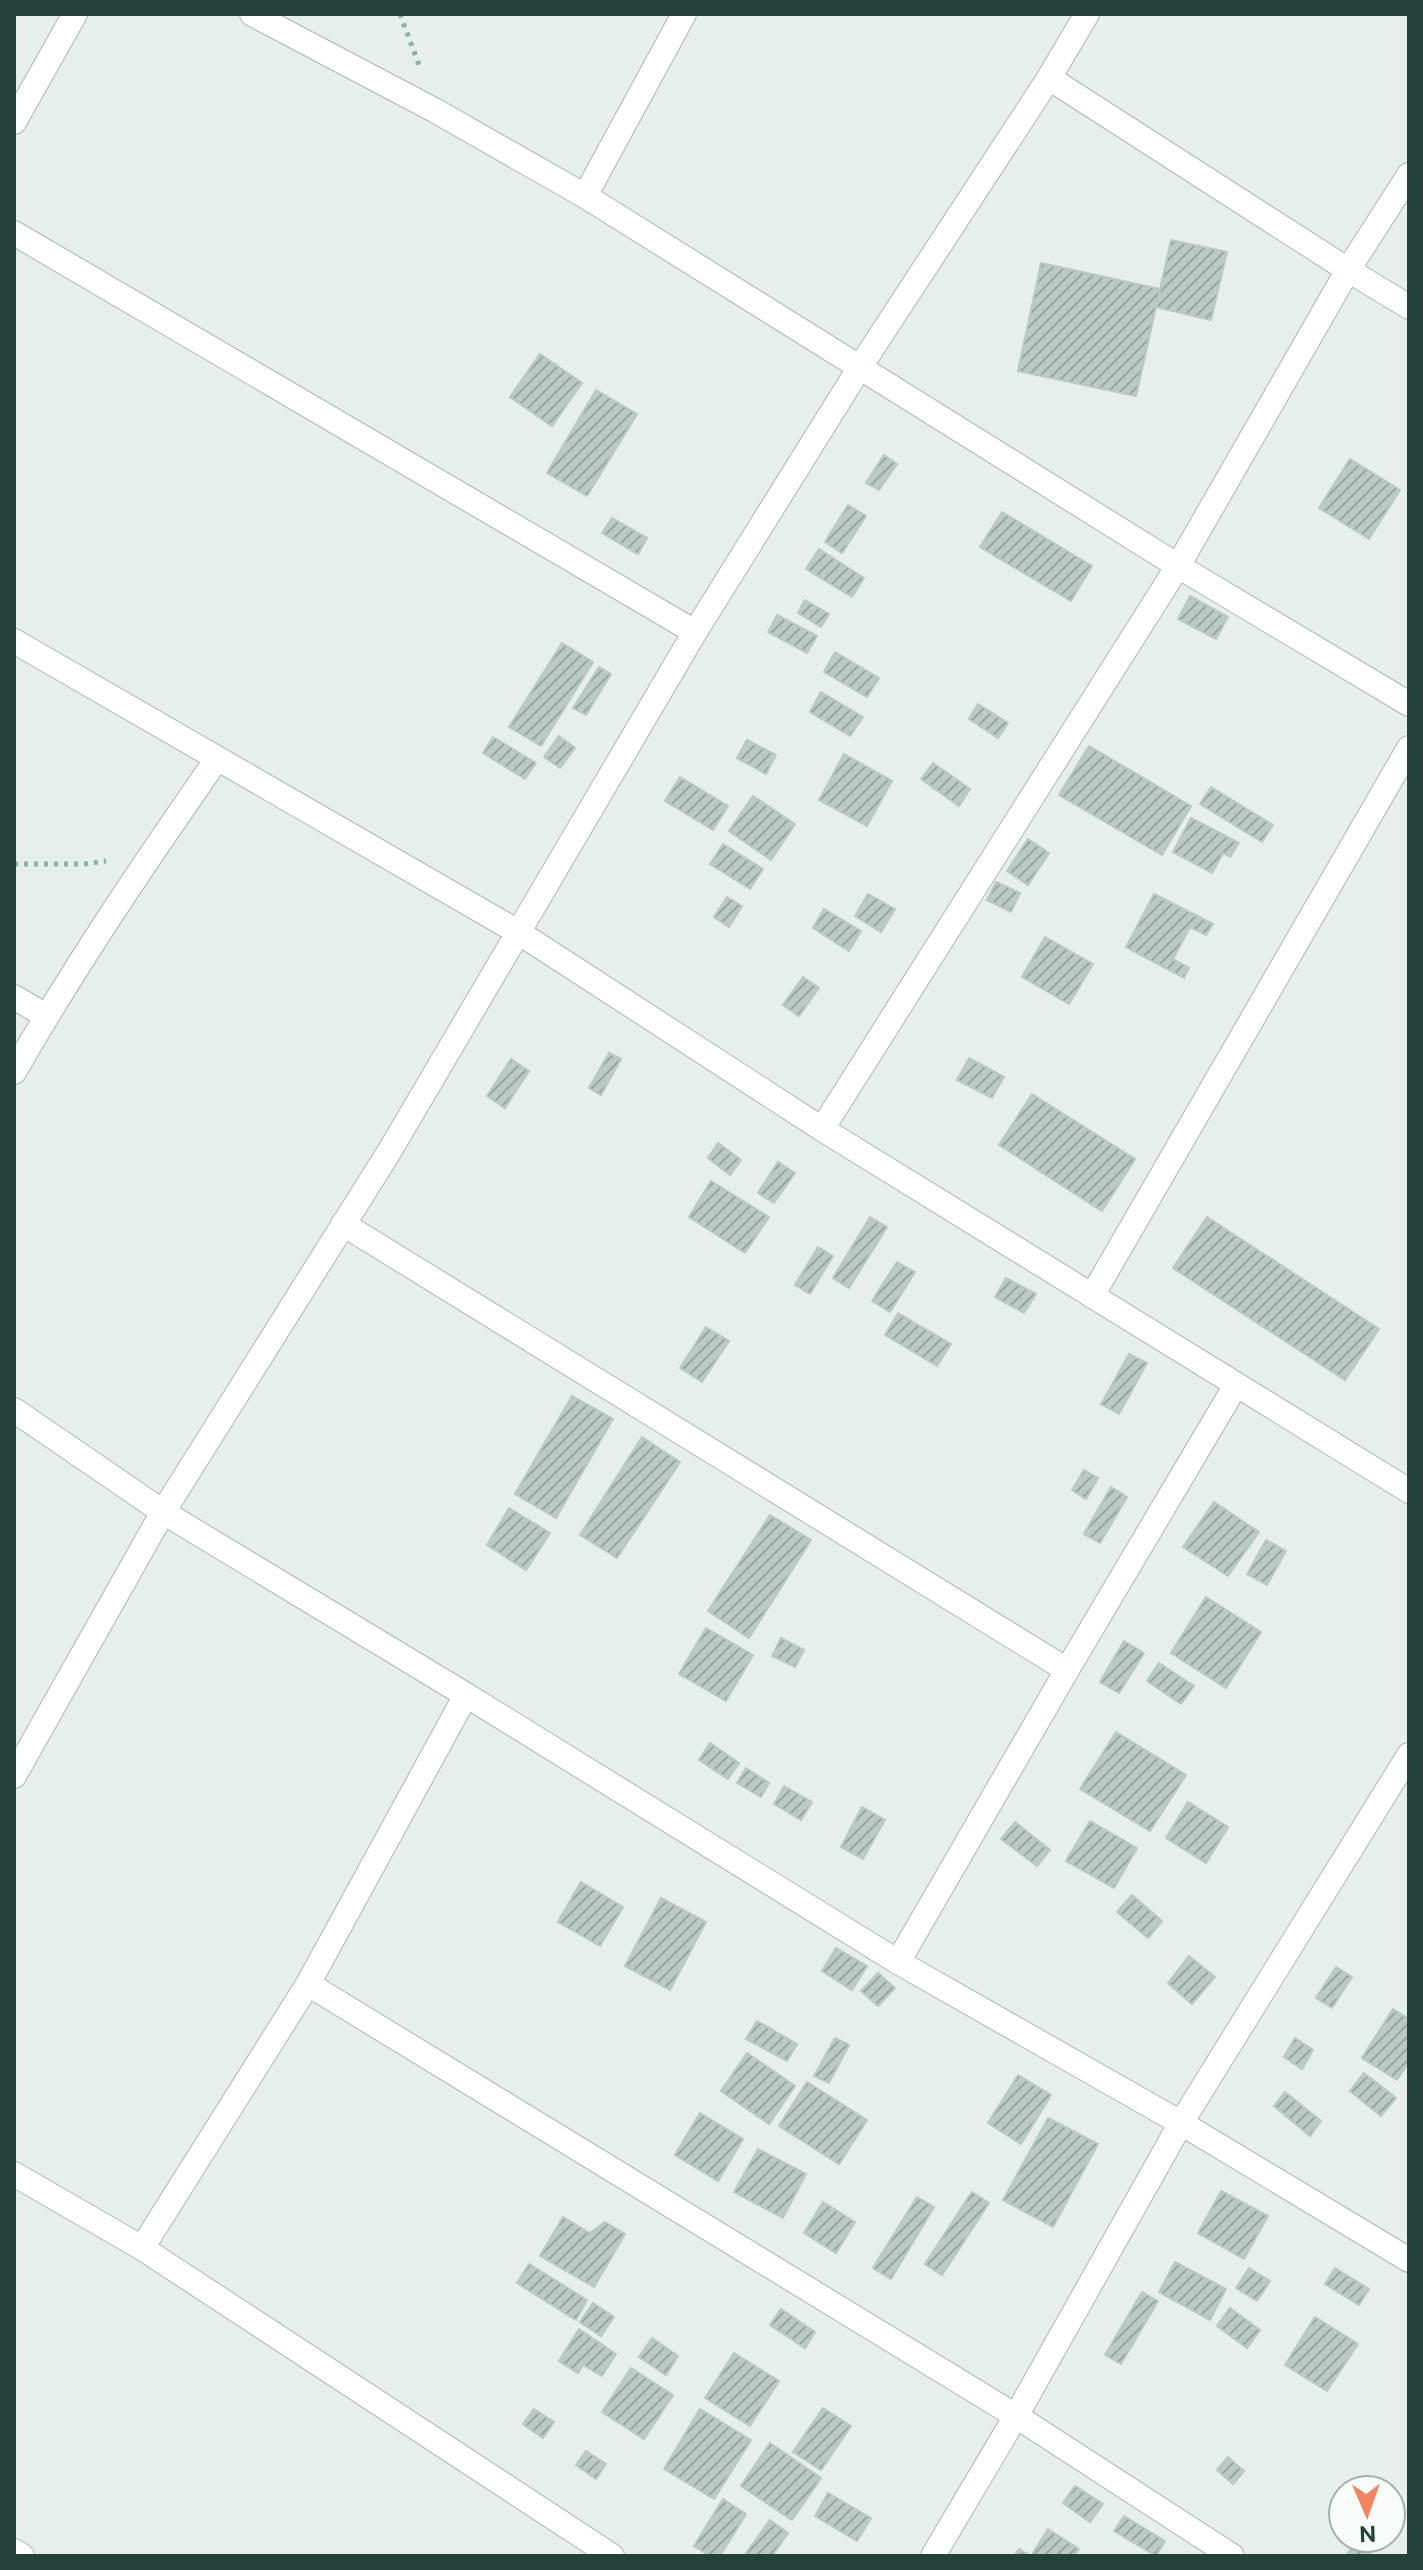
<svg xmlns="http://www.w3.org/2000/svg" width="1423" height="2570" font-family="'Public Sans',sans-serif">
  <defs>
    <pattern id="building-hatch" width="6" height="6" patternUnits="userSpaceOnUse" patternTransform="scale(2)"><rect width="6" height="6" fill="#bbcac4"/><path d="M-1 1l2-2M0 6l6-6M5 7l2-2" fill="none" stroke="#98a6a0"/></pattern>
  </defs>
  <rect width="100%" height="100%" fill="#e6efeb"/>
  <g fill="url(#building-hatch)" stroke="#b8c9c2" stroke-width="2">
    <path d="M1171 240 1227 252 1211 320 1156 307Z"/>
    <path d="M1041 263 1160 289 1136 396 1018 371Z"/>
    <path d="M540 354 582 383 552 426 510 397Z"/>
    <path d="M596 390 637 414 587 496 547 473Z"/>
    <path d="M884 455 897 464 879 490 866 483Z"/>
    <path d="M1350 459 1400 490 1369 539 1319 508Z"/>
    <path d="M848 505 866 516 842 553 825 542Z"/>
    <path d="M1002 512 1092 566 1071 601 980 547Z"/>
    <path d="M612 518 647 538 638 554 602 533Z"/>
    <path d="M819 549 864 578 852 597 806 569Z"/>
    <path d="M1190 596 1228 617 1216 639 1178 619Z"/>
    <path d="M805 600 829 614 821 627 798 613Z"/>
    <path d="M777 615 817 636 807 653 768 632Z"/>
    <path d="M562 643 593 662 541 746 509 727Z"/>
    <path d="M835 652 879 678 867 697 824 672Z"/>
    <path d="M599 667 611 674 586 715 573 708Z"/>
    <path d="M821 692 863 717 850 736 810 712Z"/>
    <path d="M978 704 1008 723 998 738 969 719Z"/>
    <path d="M559 736 575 748 560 768 544 757Z"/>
    <path d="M493 737 536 763 525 779 483 753Z"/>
    <path d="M747 740 776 755 766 774 737 758Z"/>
    <path d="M1089 746 1191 806 1162 855 1059 795Z"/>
    <path d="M844 754 892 781 867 826 819 800Z"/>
    <path d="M933 763 970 789 959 806 921 779Z"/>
    <path d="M680 777 728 806 713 830 665 801Z"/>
    <path d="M1211 787 1273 825 1262 842 1200 804Z"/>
    <path d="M753 796 795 824 771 860 729 831Z"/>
    <path d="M1191 818 1239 843 1230 857 1223 853 1212 873 1173 852Z"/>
    <path d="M1028 839 1049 853 1028 885 1007 871Z"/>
    <path d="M723 844 763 869 750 889 710 864Z"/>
    <path d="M996 882 1020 893 1011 912 987 900Z"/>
    <path d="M868 894 895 909 881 932 855 916Z"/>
    <path d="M1154 894 1213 924 1206 935 1190 927 1173 959 1189 968 1184 978 1126 947Z"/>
    <path d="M727 897 742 906 729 927 714 917Z"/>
    <path d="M824 909 861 931 849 951 813 928Z"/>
    <path d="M1045 937 1093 964 1069 1004 1022 977Z"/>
    <path d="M803 977 819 988 799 1016 783 1005Z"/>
    <path d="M609 1053 621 1059 601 1095 589 1088Z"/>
    <path d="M969 1058 1004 1077 992 1098 957 1080Z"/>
    <path d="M511 1059 529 1071 505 1108 487 1096Z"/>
    <path d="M1032 1094 1135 1159 1102 1211 999 1145Z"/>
    <path d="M718 1143 741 1160 730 1175 708 1158Z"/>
    <path d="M778 1162 795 1173 774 1203 758 1193Z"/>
    <path d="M711 1181 769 1217 745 1253 689 1217Z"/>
    <path d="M870 1217 887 1227 849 1288 833 1278Z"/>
    <path d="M1207 1217 1379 1329 1345 1380 1173 1268Z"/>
    <path d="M818 1247 833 1256 810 1294 795 1285Z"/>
    <path d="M897 1262 915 1272 890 1312 872 1301Z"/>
    <path d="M1006 1278 1036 1294 1024 1313 995 1297Z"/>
    <path d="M898 1313 951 1344 937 1366 885 1335Z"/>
    <path d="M706 1327 729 1341 702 1382 680 1368Z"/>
    <path d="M1129 1354 1147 1363 1119 1414 1101 1404Z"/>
    <path d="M572 1396 613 1419 556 1518 515 1494Z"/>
    <path d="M642 1437 680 1462 617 1558 580 1535Z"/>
    <path d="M1084 1470 1098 1478 1086 1499 1072 1490Z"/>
    <path d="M1111 1487 1127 1497 1100 1543 1084 1534Z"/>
    <path d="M1214 1502 1259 1532 1228 1576 1183 1547Z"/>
    <path d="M509 1508 550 1533 526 1570 487 1545Z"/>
    <path d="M770 1515 811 1540 749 1638 708 1611Z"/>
    <path d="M1266 1540 1286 1551 1267 1585 1247 1574Z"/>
    <path d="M1206 1597 1261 1632 1226 1688 1171 1653Z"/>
    <path d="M706 1628 753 1655 726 1701 679 1674Z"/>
    <path d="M781 1638 804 1650 795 1667 772 1656Z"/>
    <path d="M1124 1641 1144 1653 1119 1693 1100 1682Z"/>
    <path d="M1159 1663 1194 1686 1181 1704 1147 1681Z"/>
    <path d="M1116 1732 1186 1775 1150 1831 1080 1789Z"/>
    <path d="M710 1743 739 1763 728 1779 699 1760Z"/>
    <path d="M746 1768 769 1783 761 1797 737 1783Z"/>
    <path d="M784 1786 812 1802 801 1820 774 1804Z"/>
    <path d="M1188 1802 1228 1827 1206 1863 1166 1838Z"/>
    <path d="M862 1807 885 1820 863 1859 841 1847Z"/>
    <path d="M1090 1821 1137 1848 1114 1888 1066 1861Z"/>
    <path d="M1015 1822 1050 1850 1037 1866 1001 1839Z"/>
    <path d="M581 1882 623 1907 600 1946 558 1922Z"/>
    <path d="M1132 1895 1162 1921 1148 1938 1117 1912Z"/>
    <path d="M661 1898 706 1922 670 1990 625 1966Z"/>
    <path d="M836 1948 867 1966 852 1990 822 1971Z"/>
    <path d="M1189 1956 1215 1977 1192 2004 1168 1983Z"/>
    <path d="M1336 1967 1352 1977 1332 2008 1316 1998Z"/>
    <path d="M878 1973 895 1988 878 2006 861 1991Z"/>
    <path d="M1393 2009 1409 2019V2062L1397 2080 1362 2058Z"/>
    <path d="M757 2021 797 2044 787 2061 746 2039Z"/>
    <path d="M835 2038 849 2045 829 2083 814 2076Z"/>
    <path d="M1295 2038 1313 2050 1302 2069 1284 2057Z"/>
    <path d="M747 2053 795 2086 769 2124 721 2091Z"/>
    <path d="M1364 2073 1396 2098 1381 2116 1350 2091Z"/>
    <path d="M1018 2075 1051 2095 1021 2144 988 2123Z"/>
    <path d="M807 2082 867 2120 839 2164 779 2126Z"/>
    <path d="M1285 2092 1321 2121 1310 2136 1274 2106Z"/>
    <path d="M700 2113 743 2139 718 2181 675 2155Z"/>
    <path d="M1048 2118 1098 2144 1053 2227 1003 2200Z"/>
    <path d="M758 2149 806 2174 783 2218 734 2192Z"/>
    <path d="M1221 2191 1268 2216 1244 2259 1198 2233Z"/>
    <path d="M972 2192 989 2203 942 2275 925 2264Z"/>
    <path d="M917 2197 934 2207 891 2279 873 2268Z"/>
    <path d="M823 2202 855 2222 836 2253 804 2233Z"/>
    <path d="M563 2217 590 2233 605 2222 625 2234 594 2287 540 2256Z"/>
    <path d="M1175 2262 1226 2289 1210 2320 1159 2292Z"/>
    <path d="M529 2264 587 2300 576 2320 517 2283Z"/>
    <path d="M1249 2268 1270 2281 1257 2301 1236 2288Z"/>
    <path d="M1335 2268 1369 2289 1359 2305 1325 2284Z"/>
    <path d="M1142 2292 1158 2301 1121 2364 1105 2355Z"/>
    <path d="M593 2303 614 2317 601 2336 580 2322Z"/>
    <path d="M1230 2308 1260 2330 1247 2348 1217 2326Z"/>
    <path d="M781 2309 815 2332 805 2348 770 2325Z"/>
    <path d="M1315 2317 1358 2344 1327 2391 1285 2365Z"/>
    <path d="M579 2329 616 2354 602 2376 583 2365 578 2373 559 2361Z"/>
    <path d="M652 2338 678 2356 666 2375 639 2357Z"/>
    <path d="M734 2353 779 2381 750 2426 705 2398Z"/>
    <path d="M631 2368 673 2395 644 2439 602 2412Z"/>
    <path d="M823 2408 851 2426 821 2470 793 2452Z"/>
    <path d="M534 2409 554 2422 543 2438 523 2424Z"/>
    <path d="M700 2409 751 2440 714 2499 664 2469Z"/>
    <path d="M770 2443 821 2478 792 2520 741 2486Z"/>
    <path d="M586 2451 606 2464 596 2479 576 2465Z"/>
    <path d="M1228 2457 1244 2471 1233 2484 1217 2470Z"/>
    <path d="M1075 2486 1103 2504 1090 2522 1063 2503Z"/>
    <path d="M828 2493 871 2518 857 2541 815 2516Z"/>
    <path d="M723 2499 746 2514 720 2556H710L694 2546Z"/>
    <path d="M1124 2516 1165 2541 1156 2556 1114 2531Z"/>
    <path d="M770 2520 788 2533 772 2556H744Z"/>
    <path d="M1048 2529 1079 2549 1074 2556H1014L1019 2549 1031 2556Z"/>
    <path d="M1358 2538H1374L1378 2541 1368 2556H1346Z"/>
  </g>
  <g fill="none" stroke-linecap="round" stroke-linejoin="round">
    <defs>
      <g id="minor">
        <path d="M252 14 436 111 585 196 1178 566 1409 704"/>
        <path d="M1049 78 1348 270 1409 307"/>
        <path d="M14 122 75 14"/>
        <path d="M585 196 684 14"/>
        <path d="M14 233 695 632"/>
        <path d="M14 641 518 932 822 1129 1409 1491"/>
        <path d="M14 997 46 1016"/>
        <path d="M14 1072C76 964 146 861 217 759"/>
        <path d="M822 1129 1178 566 1348 270 1409 175"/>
        <path d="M343 1224 1067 1670"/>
        <path d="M1092 1296 1409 748"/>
        <path d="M14 1410 163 1512 466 1695 898 1962 1181 2123 1409 2260"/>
        <path d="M14 1776 163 1512 389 1152 695 632 860 367 1049 78 1087 14"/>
        <path d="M898 1962 1067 1670 1236 1385"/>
        <path d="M308 1984 1016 2416 1232 2556"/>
        <path d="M14 2174 142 2248 612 2556"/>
        <path d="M142 2248 308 1984 466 1695"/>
        <path d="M14 2551 22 2556"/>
        <path d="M933 2556 1016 2416 1181 2123 1409 1755"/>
      </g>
    </defs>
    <use href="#minor" stroke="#a8b8b2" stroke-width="26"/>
    <g stroke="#86b3a5" stroke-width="5" stroke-dasharray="4 6" stroke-linecap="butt">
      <path d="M400 14 419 65"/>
      <path d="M14 864H84L106 861"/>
    </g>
    <use href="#minor" stroke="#fff" stroke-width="24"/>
  </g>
  <rect width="1423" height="2570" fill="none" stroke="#24423a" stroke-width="32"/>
  <g transform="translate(1367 2514) rotate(178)"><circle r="38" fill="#f7fbf9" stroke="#a3b1ad" stroke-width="2"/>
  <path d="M0-6L14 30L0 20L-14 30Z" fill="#f4845f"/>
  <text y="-12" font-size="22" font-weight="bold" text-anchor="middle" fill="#24423a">N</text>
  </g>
</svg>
